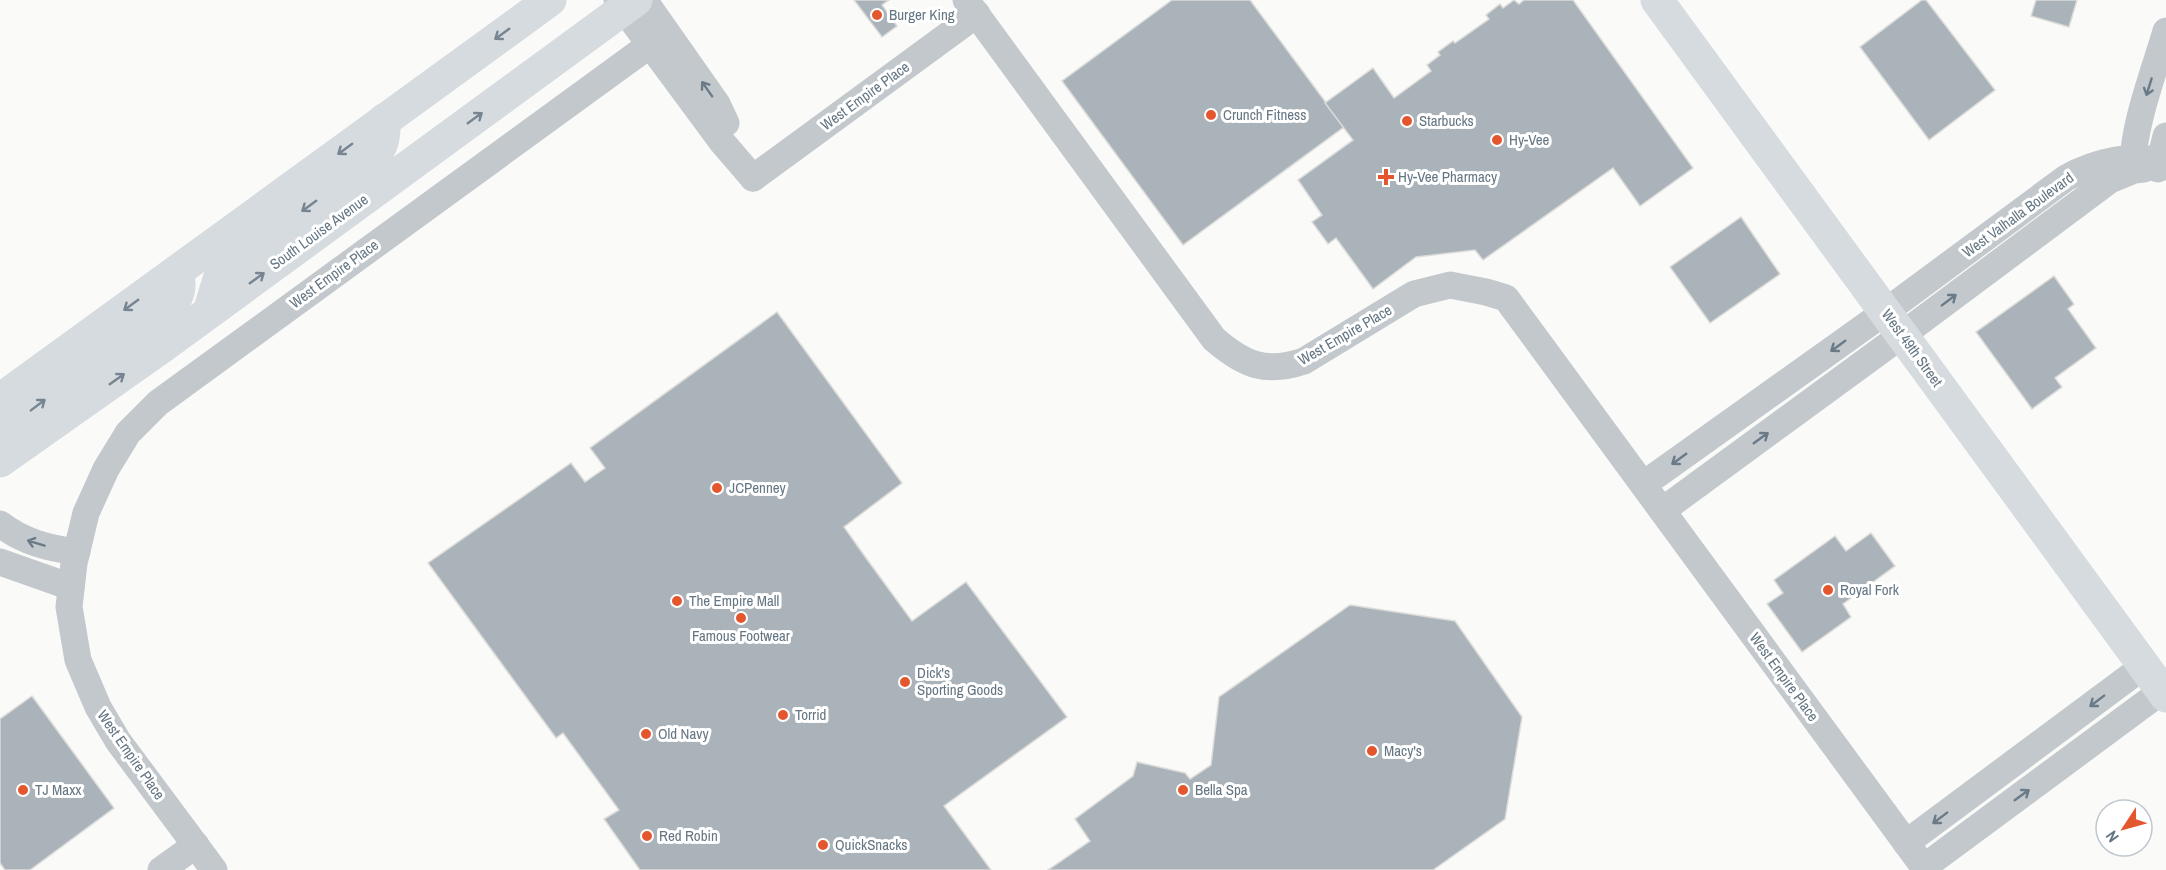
<svg xmlns="http://www.w3.org/2000/svg" width="2166" height="870" font-family="'Archivo Narrow',sans-serif">
  <rect width="100%" height="100%" fill="#fafaf8"/>
  <g fill="#aab3b9" stroke="#dcdcda" stroke-width="1.5">
    <path d="M854 0H889L882 5 897 26 882 37Z"/>
    <path d="M1172 0H1250L1344 127 1183 245 1062 81Z"/>
    <path d="M1514 0 1519 4 1524 0H1573L1693 168 1640 206 1613 168 1483 260 1475 250 1416 257 1373 289 1336 238 1328 244 1312 222 1322 215 1298 180 1353 140 1325 103 1373 68 1394 98 1431 71 1427 65 1440 55 1438 52 1453 41 1455 43 1489 19 1486 15 1500 4 1503 8Z"/>
    <path d="M1922 0H1926L1995 90 1929 140 1860 47Z"/>
    <path d="M2036 0H2077L2069 27 2031 16Z"/>
    <path d="M1741 217 1780 274 1710 323 1670 267Z"/>
    <path d="M2054 276 2074 304 2068 309 2096 348 2055 378 2062 387 2032 409 1976 332Z"/>
    <path d="M777 312 902 483 844 527 866 558 912 621 966 582 1067 717 944 806 991 870H640L604 819 619 810 563 733 556 738 428 563 571 463 585 482 605 468 590 448Z"/>
    <path d="M1871 533 1895 566 1843 604 1851 617 1802 652 1767 604 1783 593 1774 580 1835 536 1846 551Z"/>
    <path d="M1350 605 1455 621 1522 717 1505 819 1433 870H1048L1090 841 1075 819 1133 776 1137 762 1185 773 1190 779 1211 765 1219 697Z"/>
    <path d="M32 696 114 808 30 870H5L0 863V719Z"/>
  </g>
  <g fill="none" stroke-linecap="round" stroke-linejoin="round">
    <g stroke="#c3c8cc" stroke-width="27">
      <path d="M617 0 722 142 753 178"/>
      <path d="M644 0 717 104 726 123"/>
      <path d="M966 0 1214 339C1244 365 1266 374 1304 361L1414 294 1450 285 1486 292 1506 298 1926 870"/>
      <path d="M2158 169 2166 136"/>
      <path d="M2134 170C2129 136 2156 66 2166 31"/>
      <path d="M753 178 977 14"/>
      <path d="M1644 484 1885 312 2066 178C2095 162 2134 152 2166 163"/>
      <path d="M1663 510 1902 335 2110 180 2134 170 2144 169"/>
      <path d="M0 524C23 542 48 548 77 552"/>
      <path d="M0 562 71 587"/>
      <path d="M1906 843 2144 666"/>
      <path d="M1924 867 2162 691"/>
      <path d="M161 870 196 845"/>
      <path d="M214 870 118 741 98 707 78 660 69 607 74 563 86 513 106 469 128 433 158 403 651 44"/>
    </g>
    <g stroke="#d6dbdf" stroke-width="33">
      <path d="M1657 0 2166 696"/>
      <path d="M209 312 222 270 367 164C381 151 385 140 384 120"/>
      <path d="M0 400 550 0"/>
      <path d="M0 447 8 427 170 307C180 295 180 286 178 271"/>
      <path d="M0 461 163 346 636 0"/>
    </g>
  </g>
  <defs><path id="oneway-shaft" d="M-6 0H5M1.5-3L5.5 0L1.5 3" fill="none" stroke-width="1.6" stroke-linecap="round" stroke-linejoin="round" transform="scale(1.5)"/></defs>
  <g stroke="#768591">
    <use href="#oneway-shaft" transform="translate(502 34) rotate(144)"/>
    <use href="#oneway-shaft" transform="translate(475 118) rotate(-36)"/>
    <use href="#oneway-shaft" transform="translate(345 149) rotate(144)"/>
    <use href="#oneway-shaft" transform="translate(309 206) rotate(144)"/>
    <use href="#oneway-shaft" transform="translate(257 278) rotate(-36)"/>
    <use href="#oneway-shaft" transform="translate(131 305) rotate(144)"/>
    <use href="#oneway-shaft" transform="translate(117 379) rotate(-35)"/>
    <use href="#oneway-shaft" transform="translate(38 405) rotate(-37)"/>
  </g>
  <g stroke="#6a7a87">
    <use href="#oneway-shaft" transform="translate(2149 87) rotate(107)"/>
    <use href="#oneway-shaft" transform="translate(707 89) rotate(-125)"/>
    <use href="#oneway-shaft" transform="translate(1949 300) rotate(-37)"/>
    <use href="#oneway-shaft" transform="translate(1838 346) rotate(144)"/>
    <use href="#oneway-shaft" transform="translate(1761 438) rotate(-36)"/>
    <use href="#oneway-shaft" transform="translate(1679 459) rotate(144)"/>
    <use href="#oneway-shaft" transform="translate(36 543) rotate(-163)"/>
    <use href="#oneway-shaft" transform="translate(2097 701) rotate(143)"/>
    <use href="#oneway-shaft" transform="translate(2022 795) rotate(-36)"/>
    <use href="#oneway-shaft" transform="translate(1940 818) rotate(143)"/>
  </g>
  <g fill="#e4572e" stroke="#fff" stroke-width="2">
    <circle cx="877" cy="15" r="6"/>
    <circle cx="1211" cy="115" r="6"/>
    <circle cx="1407" cy="121" r="6"/>
    <circle cx="1497" cy="140" r="6"/>
    <path d="M1383 168h6v6h6v6h-6v6h-6v-6h-6v-6h6z"/>
    <circle cx="717" cy="488" r="6"/>
    <circle cx="1828" cy="590" r="6"/>
    <circle cx="677" cy="601" r="6"/>
    <circle cx="741" cy="618" r="6"/>
    <circle cx="905" cy="682" r="6"/>
    <circle cx="783" cy="715" r="6"/>
    <circle cx="646" cy="734" r="6"/>
    <circle cx="1372" cy="751" r="6"/>
    <circle cx="23" cy="790" r="6"/>
    <circle cx="1183" cy="790" r="6"/>
    <circle cx="647" cy="836" r="6"/>
    <circle cx="823" cy="845" r="6"/>
  </g>
  <g text-anchor="middle" stroke-width="6" stroke-linejoin="round" paint-order="stroke">
    <g font-size="15" fill="#657683" stroke="#fff" text-anchor="start">
      <text x="889" y="20">Burger King</text>
      <text x="1223" y="120">Crunch Fitness</text>
      <text x="1419" y="126">Starbucks</text>
      <text x="1509" y="145">Hy-Vee</text>
      <text x="1398" y="182">Hy-Vee Pharmacy</text>
      <text x="729" y="493">JCPenney</text>
      <text x="1840" y="595">Royal Fork</text>
      <text x="689" y="606">The Empire Mall</text>
      <text x="741" y="641" text-anchor="middle">Famous Footwear</text>
      <text x="917" y="678">Dick's<tspan x="917" dy="17">Sporting Goods</tspan></text>
      <text x="795" y="720">Torrid</text>
      <text x="658" y="739">Old Navy</text>
      <text x="1384" y="756">Macy's</text>
      <text x="35" y="795">TJ Maxx</text>
      <text x="1195" y="795">Bella Spa</text>
      <text x="659" y="841">Red Robin</text>
      <text x="835" y="850">QuickSnacks</text>
    </g>
    <g font-size="15" fill="#657683" stroke="#fff">
      <text transform="translate(865 96) rotate(-36)" y="5">West Empire Place</text>
      <text transform="translate(2018 215) rotate(-36)" y="5">West Valhalla Boulevard</text>
      <text transform="translate(319 232) rotate(-36)" y="5">South Louise Avenue</text>
      <text transform="translate(334 274) rotate(-36)" y="5">West Empire Place</text>
      <text transform="translate(1345 335) rotate(-30)" y="5">West Empire Place</text>
      <text transform="translate(1912 348) rotate(54)" y="5">West 49th Street</text>
      <text transform="translate(1784 677) rotate(54)" y="5">West Empire Place</text>
      <text transform="translate(131 755) rotate(55)" y="5">West Empire Place</text>
    </g>
  </g>
  <g transform="translate(2124 828) rotate(234)"><circle r="28" fill="#ffffff" stroke="#c1c8cd" stroke-width="1.5"/>
  <path d="M0-4.5L10 22L0 15L-10 22Z" fill="#e4572e"/>
  <text y="-9" font-size="16" font-weight="bold" text-anchor="middle" fill="#657683">N</text>
  </g>
</svg>
